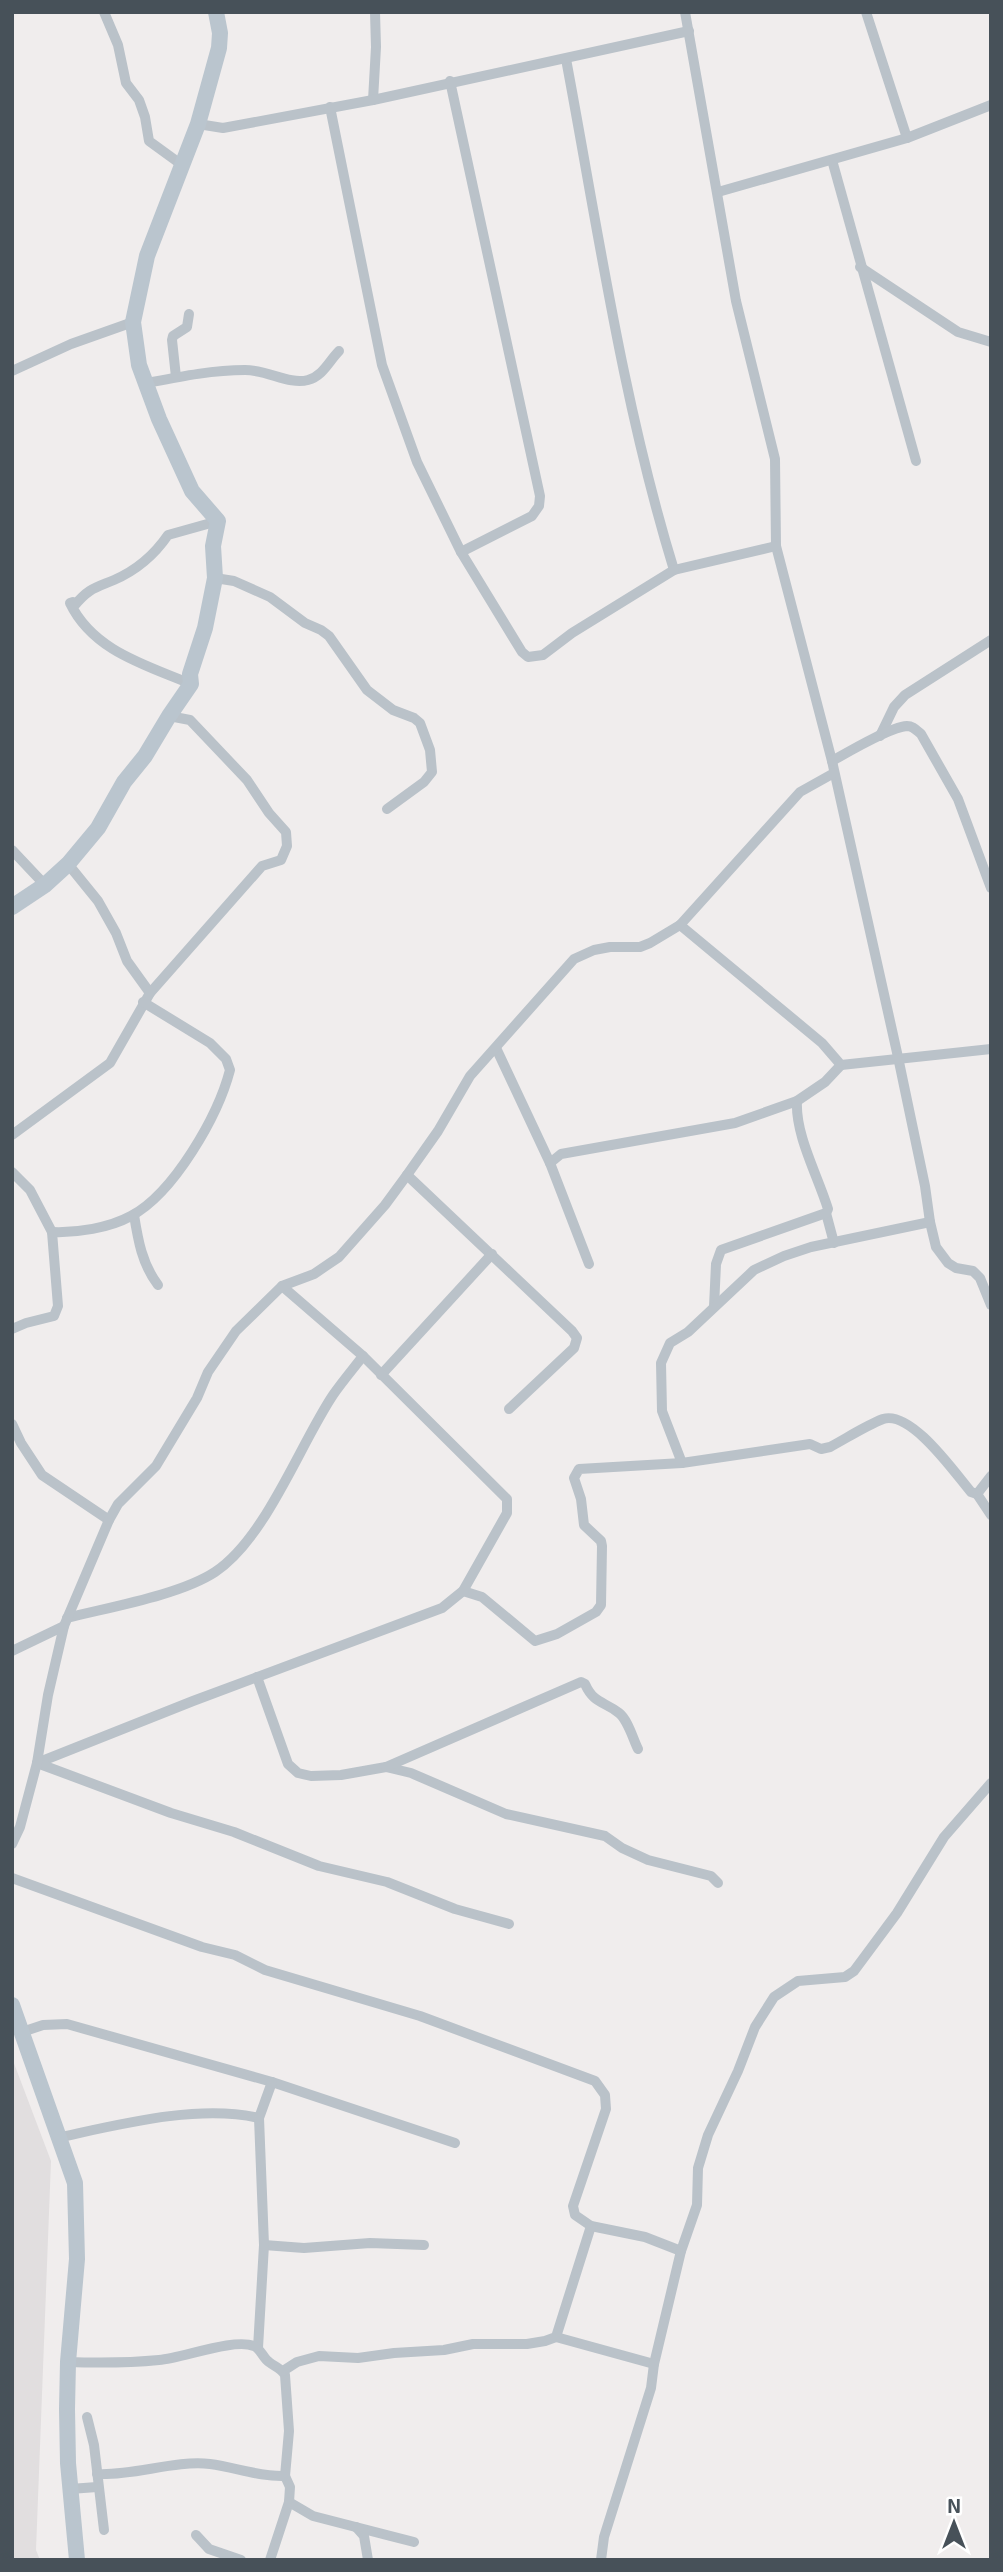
<svg xmlns="http://www.w3.org/2000/svg" width="1003" height="2572" font-family="'Exo 2',sans-serif">
  <rect width="100%" height="100%" fill="#f0eded"/>
  <path fill="#e1dedf" d="M12 2058 51 2161 36 2550 40 2560H12Z"/>
  <g fill="none" stroke-linecap="round" stroke-linejoin="round">
    <g stroke="#bac2c9" stroke-width="10">
      <path d="M104 12 118 45 126 83 139 100 145 117 149 141 182 165"/>
      <path d="M685 12 736 301 775 459 776 546 832 761 898 1057 925 1186 930 1222 936 1247 948 1263 956 1268 973 1271 980 1278 991 1305"/>
      <path d="M866 12 907 138"/>
      <path d="M566 59C598 230 623 404 674 570L776 546"/>
      <path d="M450 81 540 496 539 506 532 516 461 552"/>
      <path d="M373 100 376 47 375 12"/>
      <path d="M330 107 382 365 417 462 461 552 522 652 528 657 543 655 572 633 674 570"/>
      <path d="M198 124 223 128 373 100 689 31"/>
      <path d="M832 160 916 461"/>
      <path d="M718 192 907 138 991 105"/>
      <path d="M860 267 958 332 991 342"/>
      <path d="M12 371 71 344 133 322"/>
      <path d="M176 377 172 340 173 336 187 327 189 314"/>
      <path d="M147 383C178 377 212 370 245 370 268 370 289 385 308 380 323 376 329 361 339 351"/>
      <path d="M215 578 234 581 270 597 305 623 321 630 329 636 367 690 393 710 414 718 420 723 430 750 432 772 424 782 387 809"/>
      <path d="M191 684C146 665 93 651 70 603L73 602 74 606C89 588 95 588 114 580 137 570 155 554 168 535L218 521"/>
      <path d="M880 736 894 707 905 695 991 640"/>
      <path d="M832 761C848 752 890 727 907 726 913 726 916 730 921 734L958 799 991 888"/>
      <path d="M12 850 45 885"/>
      <path d="M68 864 98 901 116 933 127 961 150 993"/>
      <path d="M680 925 822 1043 841 1065 991 1049"/>
      <path d="M496 1048 550 1163"/>
      <path d="M12 1135 110 1063 150 993 262 866 281 860 287 846 286 832 269 813 247 780 190 720 169 716"/>
      <path d="M12 1172 30 1190 52 1232 58 1306 54 1316 26 1323 12 1329"/>
      <path d="M407 1175 572 1331 577 1338 574 1348 509 1409"/>
      <path d="M826 1213 834 1243"/>
      <path d="M134 1215C138 1240 142 1264 158 1285"/>
      <path d="M52 1232C77 1233 109 1228 131 1216 174 1193 218 1116 230 1070L226 1059 210 1043 143 1002"/>
      <path d="M589 1264 550 1163 561 1154 735 1123 797 1101 825 1082 841 1065"/>
      <path d="M714 1307 716 1264 721 1250 826 1213 828 1209C818 1176 795 1135 797 1101"/>
      <path d="M381 1375 492 1254"/>
      <path d="M12 1424 21 1443 42 1475 109 1520"/>
      <path d="M682 1463 662 1411 661 1363 670 1343 688 1332 754 1270 784 1256 811 1247 930 1222"/>
      <path d="M991 1476 977 1494 991 1515"/>
      <path d="M463 1591 482 1597 535 1641 557 1634 596 1612 601 1605 602 1546 601 1541 584 1525 581 1499 574 1478 579 1469 682 1463 810 1444 821 1449 830 1447C847 1438 865 1426 883 1419 911 1410 954 1472 971 1492L977 1494"/>
      <path d="M67 1618C110 1607 180 1595 215 1572 266 1538 299 1446 333 1395 342 1382 353 1369 363 1356"/>
      <path d="M12 1651 64 1626"/>
      <path d="M257 1677 288 1764 298 1773 311 1776 341 1775 386 1767 411 1773 506 1814 605 1836 622 1848 648 1860 711 1876 718 1883"/>
      <path d="M37 1763 193 1701 442 1608 463 1591 507 1513V1499L363 1356 282 1286"/>
      <path d="M37 1763 171 1813 234 1832 319 1866 387 1882 455 1909 509 1924"/>
      <path d="M386 1767 581 1682 585 1684C594 1704 604 1701 619 1713 628 1720 633 1739 638 1749"/>
      <path d="M12 1844 20 1827 37 1763 48 1695 64 1626 109 1520 118 1504 156 1466 197 1398 208 1372 236 1331 282 1286 314 1274 339 1257 385 1205 407 1175 438 1131 470 1076 574 959 594 950 610 947H640L650 943 680 925 800 792 834 773"/>
      <path d="M12 1878 202 1947 235 1955 265 1970 420 2016 595 2081 605 2095 606 2109 573 2206 575 2215 591 2226 645 2237 681 2251"/>
      <path d="M22 2032 43 2025 67 2024 272 2082 455 2143"/>
      <path d="M61 2137C121 2124 199 2104 259 2118"/>
      <path d="M264 2245 304 2248 370 2243 424 2245"/>
      <path d="M556 2337 654 2364"/>
      <path d="M258 2348 264 2245 259 2118 272 2082"/>
      <path d="M68 2362C98 2363 128 2363 159 2360 183 2358 233 2338 254 2346 261 2349 263 2358 269 2362 275 2367 281 2368 285 2375L289 2431 285 2476"/>
      <path d="M283 2371 297 2362 319 2356 358 2358 394 2353 444 2350 473 2344H527L545 2341 556 2337 591 2226"/>
      <path d="M87 2417 94 2445 104 2530"/>
      <path d="M97 2474C134 2476 174 2460 210 2464 235 2467 259 2477 285 2476L290 2487 289 2502 270 2560"/>
      <path d="M70 2489 97 2487"/>
      <path d="M289 2502 313 2516 414 2542"/>
      <path d="M356 2527 364 2536 368 2560"/>
      <path d="M196 2535 209 2549 241 2560"/>
      <path d="M601 2560 604 2537 651 2388 654 2364 681 2251 697 2205 698 2168 708 2135 738 2071 755 2027 774 1997 798 1981 845 1977 854 1971 897 1913 944 1837 991 1783"/>
    </g>
    <g stroke="#bac5ce" stroke-width="16">
      <path d="M12 907 45 885 68 864 98 828 124 782 145 756 169 716 191 684 190 674 205 628 215 578 213 546 218 521 192 491 159 419 139 365 133 322 147 256 198 124 219 48 220 33 216 12"/>
      <path d="M12 2005 75 2183 77 2259 68 2362 67 2409 68 2463 77 2560"/>
    </g>
  </g>
  <rect width="1003" height="2572" fill="none" stroke="#475159" stroke-width="28"/>
  <g transform="translate(954 2523)" stroke="#ffffff" stroke-width="5" paint-order="stroke">
  <path d="M0-5L12 26L0 18L-12 26Z" fill="#475159"/>
  <text y="-10" font-size="19" font-weight="bold" text-anchor="middle" fill="#475159">N</text>
  </g>
</svg>
